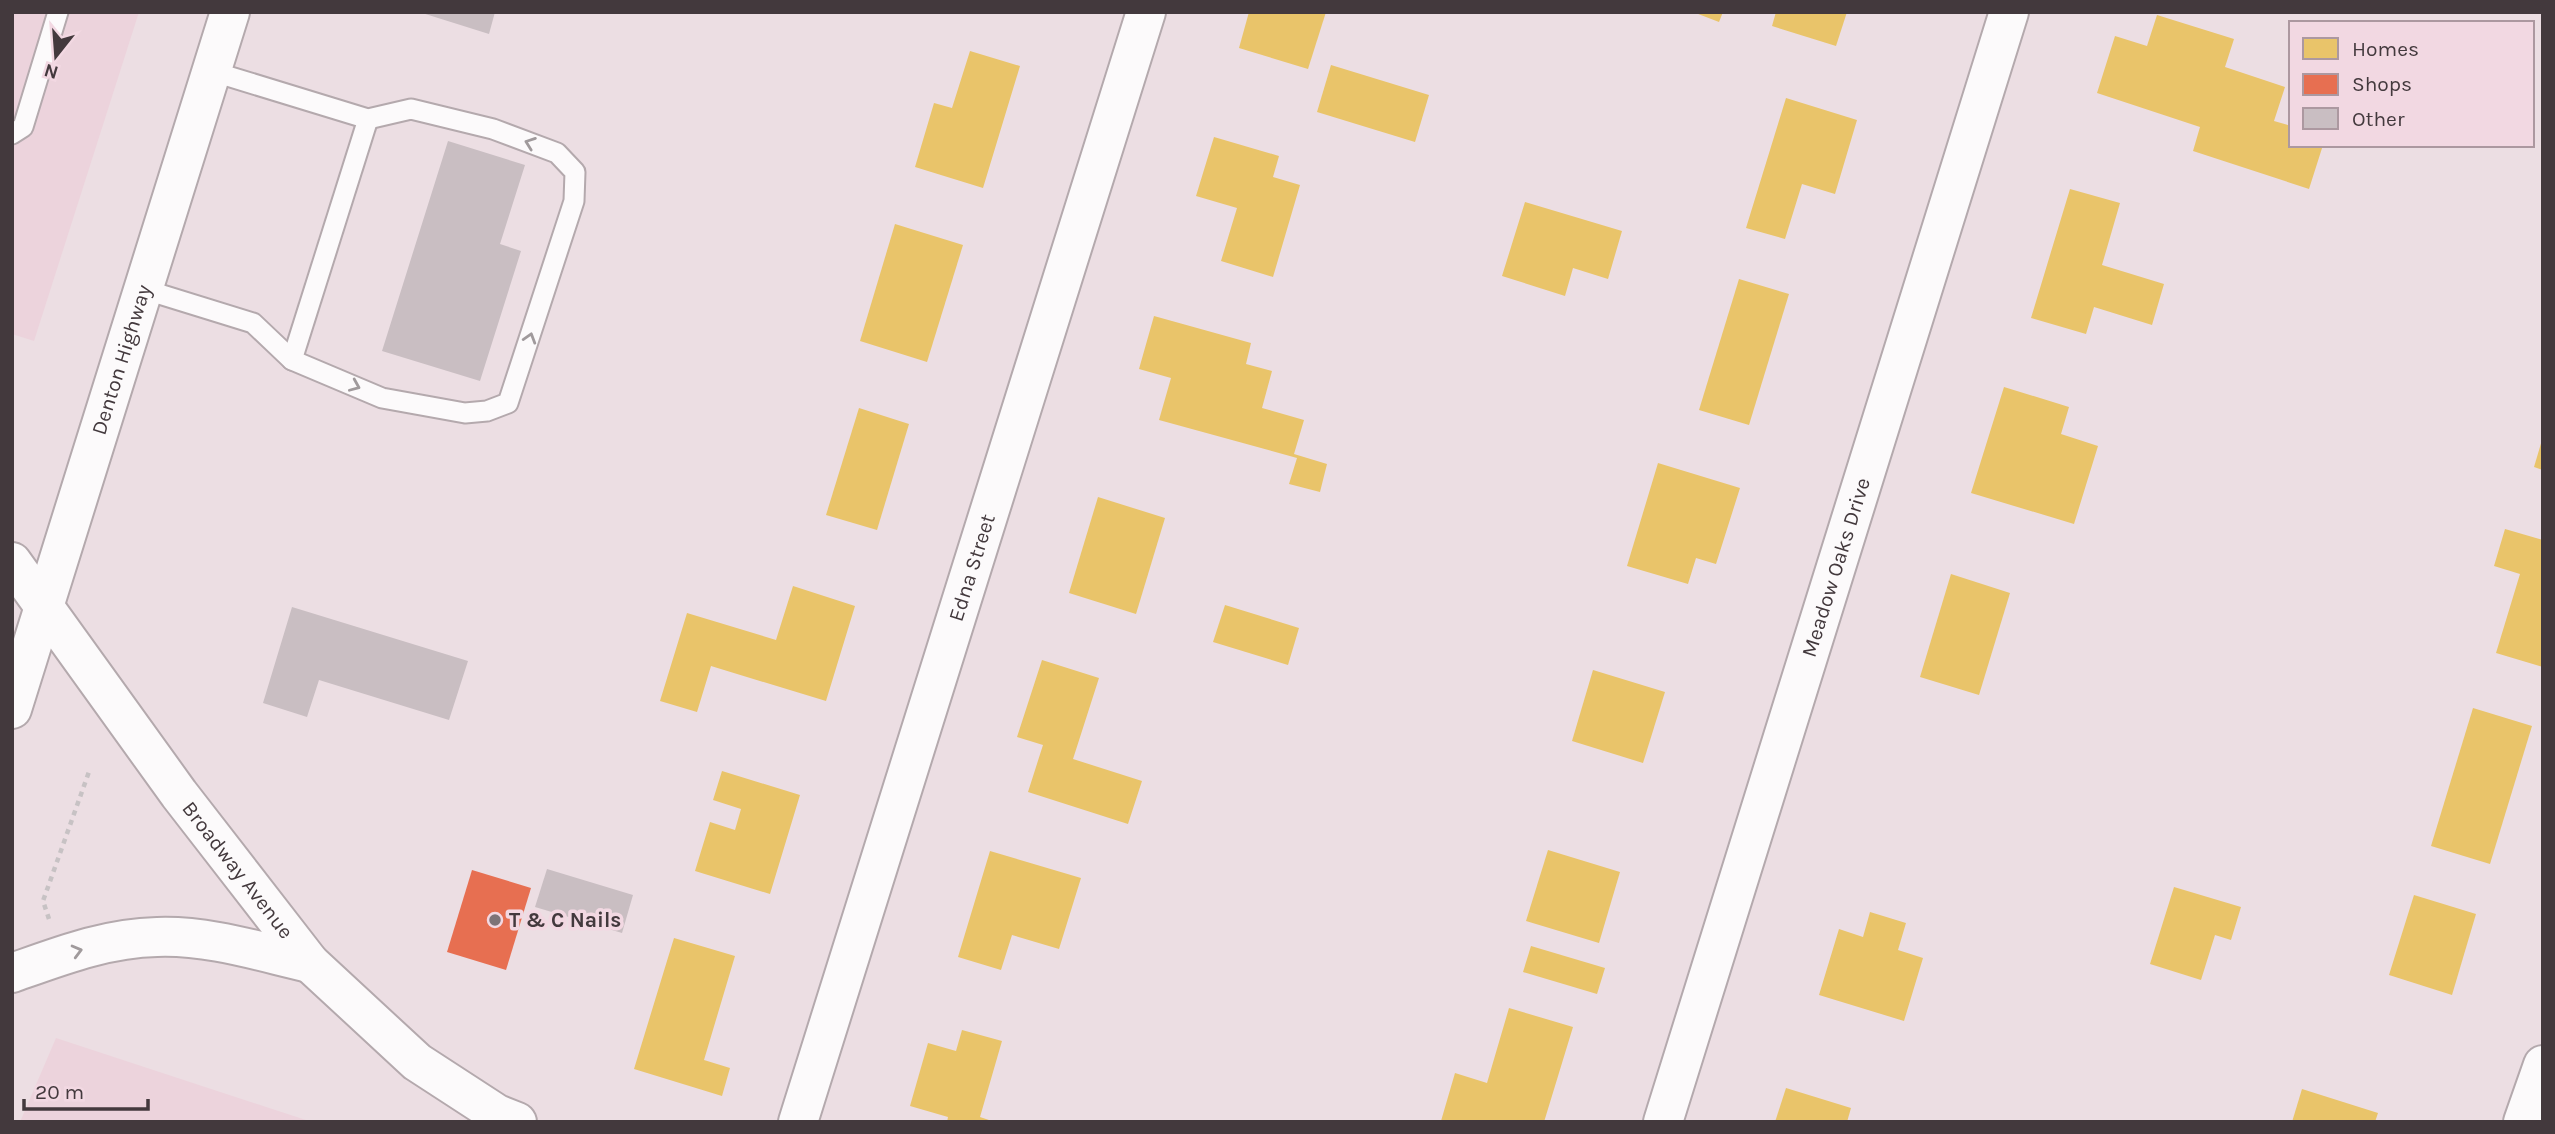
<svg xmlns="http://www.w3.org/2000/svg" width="2555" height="1134" font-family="Karla,sans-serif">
  <rect width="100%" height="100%" fill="#ecdee3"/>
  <g fill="#ecd3dc">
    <path d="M12 12H139L34 341 12 334Z"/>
    <path d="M56 1038 312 1122H20Z"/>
  </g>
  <g fill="#e9c46a">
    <path d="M1249 12H1326L1308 69 1239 48Z"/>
    <path d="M1693 12H1723L1719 22Z"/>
    <path d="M1776 12H1847L1836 46 1772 26Z"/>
    <path d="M2157 15 2234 39 2225 67 2285 87 2274 121 2291 126V145H2323L2309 189 2193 151 2200 127 2097 93 2115 36 2147 46Z"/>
    <path d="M970 51 1020 66 983 188 915 167 934 103 952 108Z"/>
    <path d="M1331 65 1429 95 1415 142 1317 112Z"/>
    <path d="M1786 98 1857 120 1835 194 1802 184 1785 239 1746 228Z"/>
    <path d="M1214 137 1279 156 1273 177 1300 185 1273 277 1221 261 1237 208 1196 196Z"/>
    <path d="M2070 189 2120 203 2102 265 2164 284 2152 325 2094 307 2086 334 2031 318Z"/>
    <path d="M1525 202 1622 231 1608 279 1573 268 1565 296 1502 276Z"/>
    <path d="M895 224 963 245 927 362 860 341Z"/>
    <path d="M1739 279 1789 294 1749 425 1699 410Z"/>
    <path d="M1154 316 1251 343 1246 364 1272 371 1262 408 1304 420 1294 454 1327 464 1320 492 1289 484 1297 458 1159 420 1171 378 1139 369Z"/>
    <path d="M2004 387 2069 407 2061 434 2098 446 2074 524 1971 493Z"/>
    <path d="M859 408 909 424 877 530 826 515Z"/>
    <path d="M2542 440H2543V470L2534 467Z"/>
    <path d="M1658 463 1740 488 1716 564 1696 558 1688 584 1627 566Z"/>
    <path d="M1098 497 1165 518 1136 614 1069 593Z"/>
    <path d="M2505 529 2543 540V667L2496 653 2520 574 2494 566Z"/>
    <path d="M1951 574 2010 593 1979 695 1920 677Z"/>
    <path d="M793 586 855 606 826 701 711 666 697 712 660 701 687 613 776 640Z"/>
    <path d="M1225 605 1299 628 1288 665 1213 642Z"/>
    <path d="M1042 660 1099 678 1073 759 1142 781 1128 824 1028 792 1043 745 1017 737Z"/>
    <path d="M1593 670 1665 692 1643 763 1572 741Z"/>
    <path d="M2473 708 2532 726 2490 864 2431 846Z"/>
    <path d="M722 771 800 795 770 894 695 871 710 822 735 830 741 809 713 800Z"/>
    <path d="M1548 850 1620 872 1599 943 1526 921Z"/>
    <path d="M990 851 1081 878 1059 949 1012 935 1001 970 958 957Z"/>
    <path d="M2174 887 2241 907 2231 940 2215 935 2201 980 2150 964Z"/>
    <path d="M2414 895 2476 914 2452 995 2389 975Z"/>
    <path d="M1870 912 1906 923 1898 950 1923 958 1904 1021 1819 995 1839 929 1863 937Z"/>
    <path d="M674 938 735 956 704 1060 730 1068 722 1096 634 1069Z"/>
    <path d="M1531 946 1605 968 1597 994 1523 972Z"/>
    <path d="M1509 1008 1573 1027 1544 1122 1441 1121 1455 1073 1487 1083Z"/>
    <path d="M962 1030 1002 1041 980 1117 995 1122H947L948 1117 910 1106 928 1043 956 1051Z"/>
    <path d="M1786 1088 1851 1108 1847 1122H1775Z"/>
    <path d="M2302 1089 2378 1113 2375 1122H2292Z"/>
  </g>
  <path fill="#e76f51" d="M472 870 531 888 506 970 447 952Z"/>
  <g fill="#c9bec2">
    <path d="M419 12H495L489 34Z"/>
    <path d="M448 141 525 165 500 244 521 251 480 381 382 351Z"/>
    <path d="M292 607 468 661 449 720 319 680 307 717 263 703Z"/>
    <path d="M547 869 633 895 622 933 535 907Z"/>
  </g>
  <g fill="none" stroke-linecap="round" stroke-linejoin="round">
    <defs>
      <g id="lane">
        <path d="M12 134 23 127 58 12"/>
        <path d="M143 289 253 323 292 360 382 398 465 413 487 411 508 403 574 201 575 172 557 153 493 129 411 109 368 119 211 71"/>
        <path d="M292 360 368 119"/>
      </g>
      <g id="street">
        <path id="s1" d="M798 1122 1146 12"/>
        <path id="s2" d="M1663 1122 2009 12"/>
        <path d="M2523 1122 2543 1065"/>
      </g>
      <g id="secondary">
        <path id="s3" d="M12 562 179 794 310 963 417 1062 497 1114 517 1122"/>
      </g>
      <g id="primary">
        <path id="s4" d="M12 709 230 12"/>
        <path d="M12 973C60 956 106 938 157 937 209 935 261 952 310 963"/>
      </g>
    </defs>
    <use href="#lane" stroke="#b4a9ad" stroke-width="23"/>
    <use href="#street" stroke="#b4a9ad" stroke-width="42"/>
    <use href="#secondary" stroke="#b4a9ad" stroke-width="42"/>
    <use href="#primary" stroke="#b4a9ad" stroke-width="42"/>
    <path stroke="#c7c2c4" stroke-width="4.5" stroke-dasharray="5 5" stroke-linecap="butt" d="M49 919 43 901 90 769"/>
    <use href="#lane" stroke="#fcfafb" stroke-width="19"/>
    <use href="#street" stroke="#fcfafb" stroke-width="38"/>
    <use href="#secondary" stroke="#fcfafb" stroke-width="38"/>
    <use href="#primary" stroke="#fcfafb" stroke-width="38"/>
  </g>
  <defs><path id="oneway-chevron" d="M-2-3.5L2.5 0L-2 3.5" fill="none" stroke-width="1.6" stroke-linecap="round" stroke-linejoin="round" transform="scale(1.75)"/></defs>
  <g stroke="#a09a9c">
    <use href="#oneway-chevron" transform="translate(530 143) rotate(-160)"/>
    <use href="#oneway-chevron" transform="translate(530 338) rotate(-73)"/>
    <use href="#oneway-chevron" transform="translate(355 386) rotate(23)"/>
    <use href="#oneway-chevron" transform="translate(77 951) rotate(-15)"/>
  </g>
  <circle fill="#7e7377" stroke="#f2d8e2" stroke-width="2.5" cx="495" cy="920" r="7"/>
  <g text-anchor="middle" stroke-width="7" stroke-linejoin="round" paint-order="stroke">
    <g font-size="21" fill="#43393d" stroke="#f2d8e2">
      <text dy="7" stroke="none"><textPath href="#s4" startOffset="366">Denton Highway</textPath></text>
      <text dy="7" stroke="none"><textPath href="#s1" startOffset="581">Edna Street</textPath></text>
      <text dy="7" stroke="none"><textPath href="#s2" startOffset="581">Meadow Oaks Drive</textPath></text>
      <text dy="7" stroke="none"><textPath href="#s3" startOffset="382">Broadway Avenue</textPath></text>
    </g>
    <g font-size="21" font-weight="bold" fill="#43393d" stroke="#f2d8e2" text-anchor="start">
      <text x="509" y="927">T &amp; C Nails</text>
    </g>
  </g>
  <rect width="2555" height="1134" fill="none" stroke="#43393d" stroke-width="28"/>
  <rect x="2289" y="21" width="245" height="126" fill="#f2d8e2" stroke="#ac98a0" stroke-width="2"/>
  <rect x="2303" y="38" width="35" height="21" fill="#e9c46a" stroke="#ac98a0" stroke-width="2"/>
  <text x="2352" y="56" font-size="21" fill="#43393d">Homes</text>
  <rect x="2303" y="74" width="35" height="21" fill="#e76f51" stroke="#ac98a0" stroke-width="2"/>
  <text x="2352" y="91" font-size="21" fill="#43393d">Shops</text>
  <rect x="2303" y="108" width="35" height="21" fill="#c9bec2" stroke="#ac98a0" stroke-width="2"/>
  <text x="2352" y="126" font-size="21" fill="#43393d">Other</text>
  <g transform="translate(56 56) rotate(197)" stroke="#f2d8e2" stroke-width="5" paint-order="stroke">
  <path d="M0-5L12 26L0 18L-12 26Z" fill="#43393d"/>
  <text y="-10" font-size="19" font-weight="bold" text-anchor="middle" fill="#43393d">N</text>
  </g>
  <path d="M24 1099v10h124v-10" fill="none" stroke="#43393d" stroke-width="3.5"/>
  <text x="35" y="1099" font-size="21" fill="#43393d" stroke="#f2d8e2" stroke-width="5" paint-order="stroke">20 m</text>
</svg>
